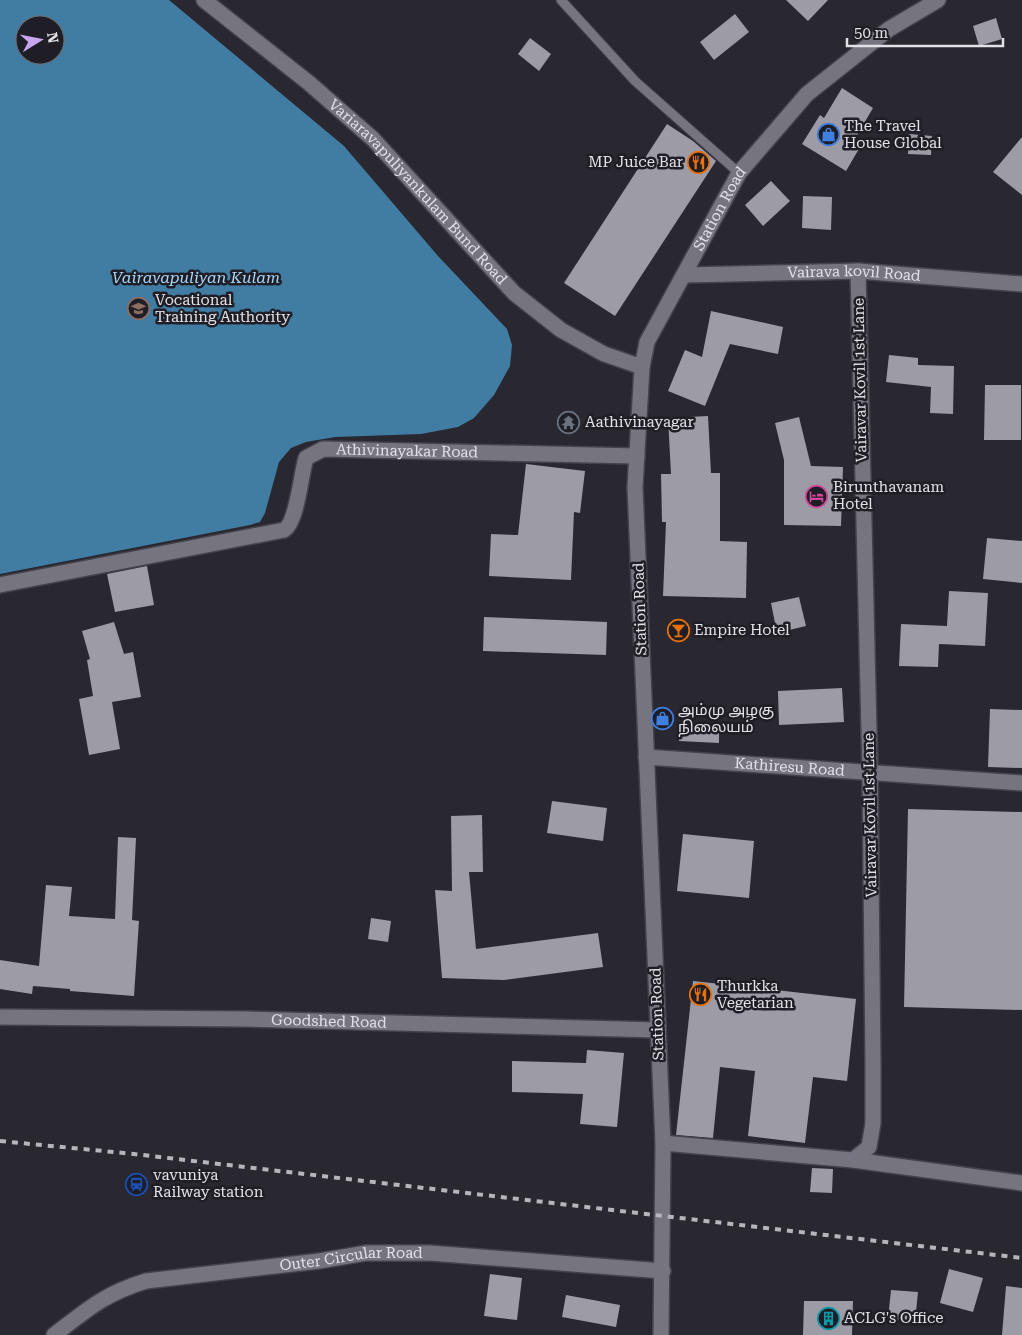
<svg xmlns="http://www.w3.org/2000/svg" width="1022" height="1335" font-family="'Roboto Serif','Noto Sans Tamil',serif">
  <rect width="100%" height="100%" fill="#292730"/>
  <path fill="#417da3" fill-rule="evenodd" d="M0 0H169L344 146 438 256 507 329 512 345 510 366 494 395 474 418 458 427 421 434 335 437 306 442 291 448 279 462 265 513 260 522 250 525 0 574ZM25 25H55V55H25Z"/>
  <g fill="#9d9ba6">
    <path d="M786 0H828L808 21Z"/>
    <path d="M735 14 749 32 714 60 700 42Z"/>
    <path d="M996 18 1002 39 979 46 973 26Z"/>
    <path d="M530 38 551 54 539 71 518 54Z"/>
    <path d="M842 88 873 108 856 137 863 142 846 171 802 144 820 115 824 118Z"/>
    <path d="M667 124 693 141 716 161 615 316 564 283Z"/>
    <path d="M909 134 932 136 931 155 908 154Z"/>
    <path d="M1022 137V195L993 172Z"/>
    <path d="M771 181 790 201 763 226 745 205Z"/>
    <path d="M803 196 832 197 831 230 802 228Z"/>
    <path d="M711 311 783 327 778 354 730 344 705 406 668 391 685 350 702 357Z"/>
    <path d="M889 355 918 358V365L954 366 953 414 930 413 931 387 886 382Z"/>
    <path d="M985 385H1021V440H984Z"/>
    <path d="M708 416 711 473H720V541L747 542 746 598 663 596 666 522H662L661 474H671L668 418Z"/>
    <path d="M799 417 811 466 843 467 841 526 784 525V460L775 423Z"/>
    <path d="M526 464 585 471 580 513 574 512 571 580 489 576 491 534 518 535Z"/>
    <path d="M987 538 1022 541V583L983 579Z"/>
    <path d="M147 566 154 605 115 612 107 574Z"/>
    <path d="M949 591 988 593 985 646 939 644 938 667 899 666 901 624 947 626Z"/>
    <path d="M799 597 806 626 777 633 771 603Z"/>
    <path d="M484 617 607 622 606 655 483 651Z"/>
    <path d="M114 622 124 654 133 652 141 697 112 702 120 749 89 755 79 699 93 696 87 660 90 659 82 631Z"/>
    <path d="M842 688 844 722 779 725 778 691Z"/>
    <path d="M990 709 1022 710V768L988 767Z"/>
    <path d="M680 723 719 725V743L679 741Z"/>
    <path d="M552 801 607 808 603 841 547 833Z"/>
    <path d="M908 809 1022 812V1010L904 1007Z"/>
    <path d="M482 815 483 872H469L476 949 598 933 603 967 504 980 442 978 435 890 452 891 451 816Z"/>
    <path d="M683 834 754 841 749 898 677 891Z"/>
    <path d="M118 837 136 838 132 920 139 921 134 996 70 991V989L33 986 32 994 0 989V960L39 966 46 885 72 887 69 916 115 919Z"/>
    <path d="M371 918 391 921 388 942 368 939Z"/>
    <path d="M693 981 856 999 847 1081 813 1077 805 1143 748 1136 755 1071 720 1067 713 1138 676 1135Z"/>
    <path d="M587 1050 624 1053 617 1127 580 1124 583 1094 512 1092V1061L586 1063Z"/>
    <path d="M812 1168 833 1169 832 1193 810 1192Z"/>
    <path d="M949 1269 983 1278 973 1312 940 1303Z"/>
    <path d="M490 1274 522 1278 517 1320 484 1316Z"/>
    <path d="M1006 1286 1022 1288V1335H1002Z"/>
    <path d="M891 1290 918 1292 915 1322 888 1319Z"/>
    <path d="M566 1295 620 1305 616 1327 562 1317Z"/>
    <path d="M804 1301H853L852 1335H803Z"/>
  </g>
  <g fill="none" stroke-linecap="round" stroke-linejoin="round">
    <defs>
      <path id="lane" d="M561 0 635 81 739 173"/>
      <g id="street">
        <path id="s1" d="M0 585 284 530C297 523 301 474 306 458L323 449 637 456"/>
        <path id="s2" d="M646 757 1022 783"/>
        <path id="s3" d="M0 1017 246 1019 658 1030"/>
        <path d="M663 1143 853 1160 869 1147 873 1123V1067L870 773 858 271"/>
        <path d="M853 1160 1022 1183"/>
      </g>
      <g id="secondary">
        <path id="s4" d="M204 0 309 83 373 139 514 293 561 330 604 354 642 367"/>
        <path id="s5" d="M684 275 858 271 1022 284"/>
        <path id="s6" d="M54 1335C88 1309 104 1294 146 1281L319 1261 366 1253H430L663 1271"/>
        <path id="s7" d="M661 1335 663 1143 635 487 642 367 647 342 739 173 807 94 889 29 938 0"/>
      </g>
    </defs>
    <use href="#lane" stroke="#44424a" stroke-width="11"/>
    <use href="#street" stroke="#44424a" stroke-width="18"/>
    <use href="#secondary" stroke="#44424a" stroke-width="18"/>
    <use href="#lane" stroke="#76747f" stroke-width="9"/>
    <use href="#street" stroke="#76747f" stroke-width="15"/>
    <use href="#secondary" stroke="#76747f" stroke-width="15"/>
    <path stroke="#b6b5bc" stroke-width="4" stroke-dasharray="6 6" stroke-linecap="butt" d="M0 1141 134 1154 1022 1258"/>
  </g>
  <defs>
    <symbol id="shop-ring" viewBox="-11 -11 22 22"><circle r="9.5" fill="#1f1e26" stroke="#3f7fe0" stroke-width="1.5"/><path d="M-5-2.5h2.3a2.7 3.5 0 0 1 5.4 0H5L5.5 6h-11ZM-1.5-2.5h3a1.5 2.3 0 0 0-3 0Z" fill="#3f7fe0"/></symbol>
    <symbol id="restaurant-ring" viewBox="-11 -11 22 22"><circle r="9.5" fill="#1f1e26" stroke="#e8710a" stroke-width="1.5"/><path d="M-5-6h1v4h1v-4h1v4h1v-4h1v5L-1.5 .5V6h-2V.5L-5-1ZM5-6V6H3V1.5H1.5Q1.5-4 5-6Z" fill="#e8710a"/></symbol>
    <symbol id="university-ring" viewBox="-11 -11 22 22"><circle r="9.5" fill="#1f1e26" stroke="#8d6e63" stroke-width="1.5"/><path d="M0-5L7-2L0 1L-7-2ZM-4 1L0 2.5L4 1V4Q0 6-4 4Z" fill="#8d6e63"/></symbol>
    <symbol id="temple-ring" viewBox="-11 -11 22 22"><circle r="9.5" fill="#1f1e26" stroke="#6b7280" stroke-width="1.5"/><path d="M0-6L5-2H3V0L6.5 2.5H4V6H1.5V3h-3V6H-4V2.5H-6.5L-3 0V-2H-5Z" fill="#6b7280"/></symbol>
    <symbol id="hotel-ring" viewBox="-11 -11 22 22"><circle r="9.5" fill="#1f1e26" stroke="#d1479c" stroke-width="1.5"/><path d="M-6-4.5h1.5V1H6V5H4.5V3h-9V5H-6ZM-4 0a1.8 1.8 0 1 1 3.6 0ZM.5 0V-2.5h3Q6-2.5 6 0Z" fill="#d1479c"/></symbol>
    <symbol id="bar-ring" viewBox="-11 -11 22 22"><circle r="9.5" fill="#1f1e26" stroke="#e8710a" stroke-width="1.5"/><path d="M-6-5H6L.8 .8V4.5H3.5V6h-7V4.5H-.8V.8Z" fill="#e8710a"/></symbol>
    <symbol id="station-ring" viewBox="-11 -11 22 22"><circle r="9.5" fill="#1f1e26" stroke="#1a4fb4" stroke-width="1.5"/><path d="M-3-6H3Q5-6 5-4V2Q5 4 3 4L4.5 6H3L1.5 4h-3L-3 6H-4.5L-3 4Q-5 4-5 2V-4Q-5-6-3-6ZM-3.5-4v3h7v-3ZM-3.5 1v1.5H-2V1ZM2 1v1.5H3.5V1Z" fill="#1a4fb4"/></symbol>
    <symbol id="building-ring" viewBox="-11 -11 22 22"><circle r="9.5" fill="#1f1e26" stroke="#0f9aa8" stroke-width="1.5"/><path d="M-4-6H4V6H1V3H-1V6H-4ZM-2.5-4.3h1.7v1.8h-1.7ZM.8-4.3h1.7v1.8H.8ZM-2.5-1h1.7V.8h-1.7ZM.8-1h1.7V.8H.8Z" fill="#0f9aa8"/></symbol>
  </defs>
  <g fill-rule="evenodd">
    <use href="#shop-ring" x="816" y="122" width="25" height="25"/>
    <use href="#restaurant-ring" x="686" y="150" width="25" height="25"/>
    <use href="#university-ring" x="126" y="296" width="25" height="25"/>
    <use href="#temple-ring" x="556" y="410" width="25" height="25"/>
    <use href="#hotel-ring" x="804" y="484" width="25" height="25"/>
    <use href="#bar-ring" x="666" y="618" width="25" height="25"/>
    <use href="#shop-ring" x="650" y="706" width="25" height="25"/>
    <use href="#restaurant-ring" x="688" y="982" width="25" height="25"/>
    <use href="#station-ring" x="124" y="1172" width="25" height="25"/>
    <use href="#building-ring" x="816" y="1306" width="25" height="25"/>
  </g>
  <g text-anchor="middle" stroke-width="5" stroke-linejoin="round" paint-order="stroke">
    <g font-size="15" fill="#e2e1e7" stroke="#1f1e26" text-anchor="start">
      <text x="844" y="131">The Travel<tspan x="844" dy="17">House Global</tspan></text>
      <text x="683" y="167" text-anchor="end">MP Juice Bar</text>
      <text x="155" y="305">Vocational<tspan x="155" dy="17">Training Authority</tspan></text>
      <text x="585" y="427">Aathivinayagar</text>
      <text x="833" y="492">Birunthavanam<tspan x="833" dy="17">Hotel</tspan></text>
      <text x="694" y="635">Empire Hotel</text>
      <text x="678" y="715">அம்மு அழகு<tspan x="678" dy="17">நிலையம்</tspan></text>
      <text x="717" y="991">Thurkka<tspan x="717" dy="17">Vegetarian</tspan></text>
      <text x="153" y="1180">vavuniya<tspan x="153" dy="17">Railway station</tspan></text>
      <text x="844" y="1323">ACLG's Office</text>
    </g>
    <g font-size="15" fill="#e2e1e7" stroke="#1f1e26">
      <text dy="5" stroke="none"><textPath href="#s4" startOffset="288">Variaravapuliyankulam Bund Road</textPath></text>
      <text dy="5" stroke="none"><textPath href="#s7" startOffset="1146">Station Road</textPath></text>
      <text dy="5" stroke="none"><textPath href="#s5" startOffset="170">Vairava kovil Road</textPath></text>
      <text transform="translate(860 380) rotate(-91)" y="5">Vairavar Kovil 1st Lane</text>
      <text dy="5" stroke="none"><textPath href="#s1" startOffset="469">Athivinayakar Road</textPath></text>
      <text transform="translate(640 609) rotate(-92)" y="5">Station Road</text>
      <text dy="5" stroke="none"><textPath href="#s2" startOffset="144">Kathiresu Road</textPath></text>
      <text transform="translate(870 815) rotate(-91)" y="5">Vairavar Kovil 1st Lane</text>
      <text transform="translate(657 1014) rotate(-92)" y="5">Station Road</text>
      <text dy="5" stroke="none"><textPath href="#s3" startOffset="329">Goodshed Road</textPath></text>
      <text dy="5" stroke="none"><textPath href="#s6" startOffset="314">Outer Circular Road</textPath></text>
    </g>
    <g font-size="16" font-style="italic" fill="#a6d6f9" stroke="#1f1e26">
      <text x="196" y="283">Vairavapuliyan Kulam</text>
    </g>
  </g>
  <g transform="translate(40 40) rotate(80)"><circle r="24" fill="#1f1e26" stroke="#6d6c73"/>
  <path d="M0-4L9 19L0 12L-9 19Z" fill="#c8a5ee"/>
  <text y="-8" font-size="14" font-weight="bold" text-anchor="middle" fill="#e2e1e7">N</text>
  </g>
  <path d="M847 38v8h156v-8" fill="none" stroke="#e2e1e7" stroke-width="2.5"/>
  <text x="854" y="38" font-size="15" fill="#e2e1e7" stroke="#1f1e26" stroke-width="4" paint-order="stroke">50 m</text>
</svg>
